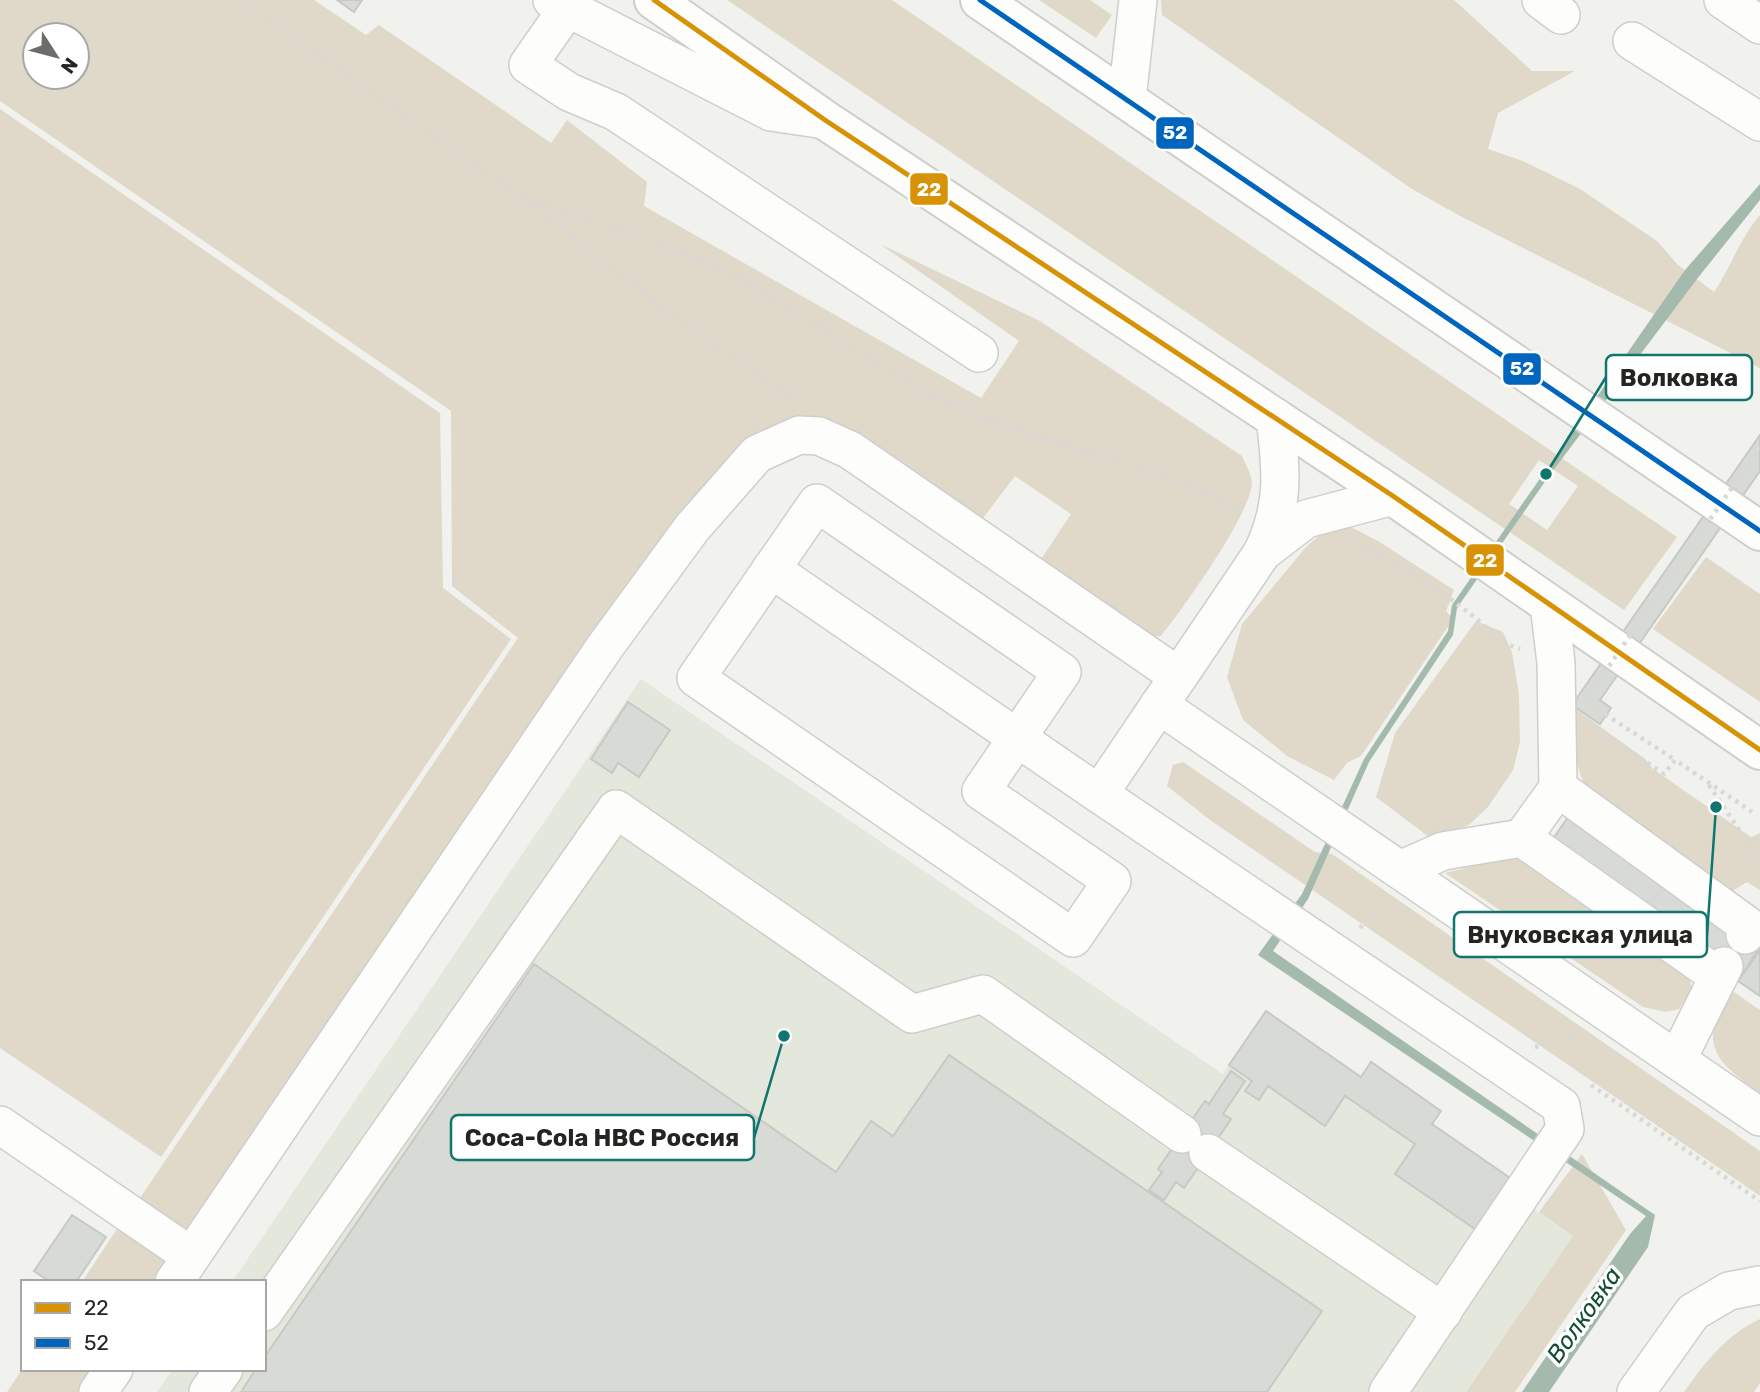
<svg xmlns="http://www.w3.org/2000/svg" width="1760" height="1392" font-family="Rubik,sans-serif">
  <rect width="100%" height="100%" fill="#f1f2ed"/>
  <path fill="#e4e7db" d="M641 679 1223 1074 1266 1011 1361 1076 1371 1062 1441 1111 1432 1124 1513 1180 1507 1190 1573 1236 1466 1392H157L173 1369H264V1282H232Z"/>
  <g fill="#e0d9ca" fill-rule="evenodd">
    <path d="M0 0H314L366 35 379 25 551 143 567 120 647 182 644 206 981 398 1019 341 880 244 1040 321 1242 456C1245 463 1251 474 1252 482 1252 513 1182 610 1161 636L1148 638 1038 564 1071 514 1015 476 977 526 809 424 774 425 743 444 667 529 186 1239 136 1204 518 638 452 586 451 411 0 101ZM35 35H77V77H35Z"/>
    <path d="M727 0H892L1677 537 1624 610ZM1539 460 1578 486 1547 530 1509 504Z"/>
    <path d="M1039 0H1090L1112 15 1096 38Z"/>
    <path d="M1161 0H1454L1532 71H1575L1498 113 1488 149 1523 161 1580 189 1657 241 1678 265 1714 292C1731 267 1740 238 1760 215V368L1460 216 1412 189 1162 15Z"/>
    <path d="M0 109 440 413 443 588 511 639 161 1157 0 1048Z"/>
    <path d="M1349 526 1378 541 1454 590 1446 611 1453 619 1361 756 1347 763 1334 780 1287 756 1243 720 1227 677 1242 624 1306 547 1329 527Z"/>
    <path d="M1706 557 1760 594V702L1653 629Z"/>
    <path d="M1476 621 1503 632 1512 652 1519 695 1520 742 1513 770 1488 807 1469 825 1433 840 1376 797 1395 733Z"/>
    <path d="M1573 707 1645 759 1653 769 1751 837 1760 833V890L1747 882 1731 892 1589 796C1576 767 1568 738 1573 707Z"/>
    <path d="M1183 762 1315 852 1332 854 1760 1151V1196L1210 820 1167 786 1173 765Z"/>
    <path d="M1523 854 1690 979 1692 991 1679 1009 1666 1012 1643 1007 1445 873Z"/>
    <path d="M1734 992 1760 1010V1093C1716 1063 1694 1041 1734 992Z"/>
    <path d="M1582 1154 1626 1230 1515 1392H1466L1573 1236 1539 1212Z"/>
    <path d="M119 1226 172 1261 157 1282H82Z"/>
    <path d="M1760 1319V1383L1754 1392H1684C1705 1362 1726 1335 1760 1319Z"/>
    <path d="M23 1368V1369H97L81 1392H7Z"/>
  </g>
  <path fill="#a4baad" d="M1760 184V200L1697 279 1549 476 1457 608 1453 635 1369 762 1308 899 1273 951 1655 1215 1648 1247 1549 1392H1522L1630 1234 1646 1216 1258 955 1302 894 1364 759 1448 631 1452 605 1685 270Z"/>
  <g fill="#d8dad6" stroke="#c7c9c5" stroke-width="2">
    <path d="M337 0H362L354 12Z"/>
    <path d="M1760 435V471L1600 700 1611 708 1600 724 1572 705Z"/>
    <path d="M628 702 670 730 639 777 618 763 612 773 591 759Z"/>
    <path d="M1571 813 1760 946 1741 977 1550 843Z"/>
    <path d="M1760 950V996L1738 981Z"/>
    <path d="M534 964 836 1172 871 1121 893 1136 949 1055 1322 1311 1267 1392H241L256 1369H264V1358Z"/>
    <path d="M1266 1011 1361 1077 1371 1062 1441 1111 1432 1124 1513 1180 1478 1231 1395 1174 1415 1144 1345 1096 1325 1126 1268 1086 1259 1100 1245 1091 1252 1081 1229 1065Z"/>
    <path d="M1231 1071 1245 1081 1223 1114 1231 1119 1184 1188 1176 1182 1164 1200 1149 1190 1162 1172 1158 1169 1205 1101 1209 1104Z"/>
    <path d="M72 1215 106 1237 76 1282H50L34 1271Z"/>
  </g>
  <g fill="none" stroke-linecap="round" stroke-linejoin="round">
    <defs>
      <g id="minor">
        <path d="M552 0 771 112 825 120"/>
        <path d="M1541 0 1561 15"/>
        <path d="M1723 0 1760 25"/>
        <path d="M567 9 528 65 569 92 616 112 979 353"/>
        <path d="M1632 41 1760 122"/>
        <path d="M1127 99 1138 0"/>
        <path d="M1275 417C1281 468 1286 504 1262 553L1099 794 1561 1106 1565 1129 1388 1392"/>
        <path d="M817 503 1062 672 981 791 1112 881 1073 938 696 678Z"/>
        <path d="M1263 552 1306 519 1393 496"/>
        <path d="M771 569 1099 794"/>
        <path d="M1159 705 1760 1117"/>
        <path d="M1558 788 1751 928 1745 935"/>
        <path d="M1522 838 1558 788 1556 663 1549 604"/>
        <path d="M1400 870 1443 851 1522 838 1718 976"/>
        <path d="M1677 1060 1724 966"/>
        <path d="M0 1125 191 1256"/>
        <path d="M1208 1153 1443 1312"/>
        <path d="M174 1282 604 648 692 528 757 454 799 435 819 436 850 450 1178 676"/>
        <path d="M264 1312 616 809 912 1014 983 994 1182 1134"/>
        <path d="M98 1392 114 1369"/>
        <path d="M208 1392 224 1369"/>
        <path d="M1636 1392 1693 1312 1729 1291 1760 1285"/>
      </g>
      <g id="highway">
        <path d="M654 0 825 120 1393 496 1760 750"/>
        <path d="M980 0 1760 531"/>
      </g>
    </defs>
    <use href="#minor" stroke="#cecfcb" stroke-width="40"/>
    <use href="#highway" stroke="#cecfcb" stroke-width="42"/>
    <g stroke="#d8d8d7" stroke-width="4.5" stroke-dasharray="3.5 5" stroke-linecap="butt">
      <path d="M241 0 521 197 682 323 797 400"/>
      <path d="M521 197C596 224 674 244 744 281 817 321 883 374 959 407 1052 447 1153 462 1242 510"/>
      <path d="M1355 543C1396 561 1436 588 1472 615 1492 631 1493 640 1520 649"/>
      <path d="M1591 705 1675 760"/>
      <path d="M1591 725 1664 774 1675 760 1752 812"/>
      <path d="M1709 785 1760 861"/>
      <path d="M1360 928 1381 898"/>
      <path d="M1535 1047 1577 1035"/>
      <path d="M1591 1085 1760 1201"/>
    </g>
    <use href="#minor" stroke="#fdfdfc" stroke-width="37"/>
    <use href="#highway" stroke="#fdfdfc" stroke-width="38"/>
    <path stroke="#d8d8d7" stroke-width="4.5" stroke-dasharray="3.5 5" stroke-linecap="butt" d="M1585 701 1760 447"/>
    <defs>
      <path id="bus-1" d="M654 0 825 120 1393 496 1760 750"/>
      <path id="bus-2" d="M980 0 1760 531"/>
    </defs>
    <use href="#bus-1" stroke="#fff" stroke-width="10"/>
    <use href="#bus-2" stroke="#fff" stroke-width="10"/>
    <use href="#bus-1" stroke="#d79305" stroke-width="5"/>
    <use href="#bus-2" stroke="#0065bd" stroke-width="5"/>
  </g>
  <g text-anchor="middle" stroke-width="7" stroke-linejoin="round" paint-order="stroke">
    <g font-size="24" font-style="italic" fill="#154e36" stroke="#fff">
      <text transform="translate(1584 1315) rotate(-55)" y="8">Волковка</text>
    </g>
  </g>
  <path fill="none" stroke="#0f766e" stroke-width="2.5" d="M1546 474L1606 377M1716 807L1707 935M784 1036L754 1138"/>
  <g fill="#0f766e" stroke="#fff" stroke-width="2.5">
    <circle cx="1546" cy="474" r="7"/>
    <circle cx="1716" cy="807" r="7"/>
    <circle cx="784" cy="1036" r="7"/>
  </g>
  <g fill="#fff" stroke="#0f766e" stroke-width="2.5">
    <rect x="1606" y="355" width="146" height="45" rx="7"/>
    <rect x="1454" y="912" width="253" height="45" rx="7"/>
    <rect x="451" y="1115" width="303" height="45" rx="7"/>
  </g>
  <g font-size="24" text-anchor="middle" font-weight="bold" fill="#232521">
    <text x="1679" y="386">Волковка</text>
    <text x="1580" y="943">Внуковская улица</text>
    <text x="602" y="1146">Coca-Cola HBC Россия</text>
  </g>
  <g stroke="#fff" stroke-width="2.5">
    <rect x="1155" y="116" width="40" height="34" rx="7" fill="#0065bd"/>
    <rect x="909" y="172" width="40" height="34" rx="7" fill="#d79305"/>
    <rect x="1502" y="352" width="40" height="34" rx="7" fill="#0065bd"/>
    <rect x="1465" y="543" width="40" height="34" rx="7" fill="#d79305"/>
  </g>
  <g font-size="19" text-anchor="middle" font-weight="bold" fill="#fff">
    <text x="1175" y="139">52</text>
    <text x="929" y="196">22</text>
    <text x="1522" y="375">52</text>
    <text x="1485" y="567">22</text>
  </g>
  <rect x="21" y="1280" width="245" height="91" fill="#ffffff" stroke="#a7a8a6" stroke-width="2"/>
  <rect x="35" y="1303" width="35" height="10" fill="#d79305" stroke="#a7a8a6" stroke-width="2"/>
  <text x="84" y="1315" font-size="21" fill="#232521">22</text>
  <rect x="35" y="1338" width="35" height="10" fill="#0065bd" stroke="#a7a8a6" stroke-width="2"/>
  <text x="84" y="1350" font-size="21" fill="#232521">52</text>
  <g transform="translate(56 56) rotate(126)"><circle r="33" fill="#ffffff" stroke="#a7a8a6" stroke-width="2"/>
  <path d="M0-5L12 26L0 18L-12 26Z" fill="#6b6d68"/>
  <text y="-10" font-size="19" font-weight="bold" text-anchor="middle" fill="#232521">N</text>
  </g>
</svg>
